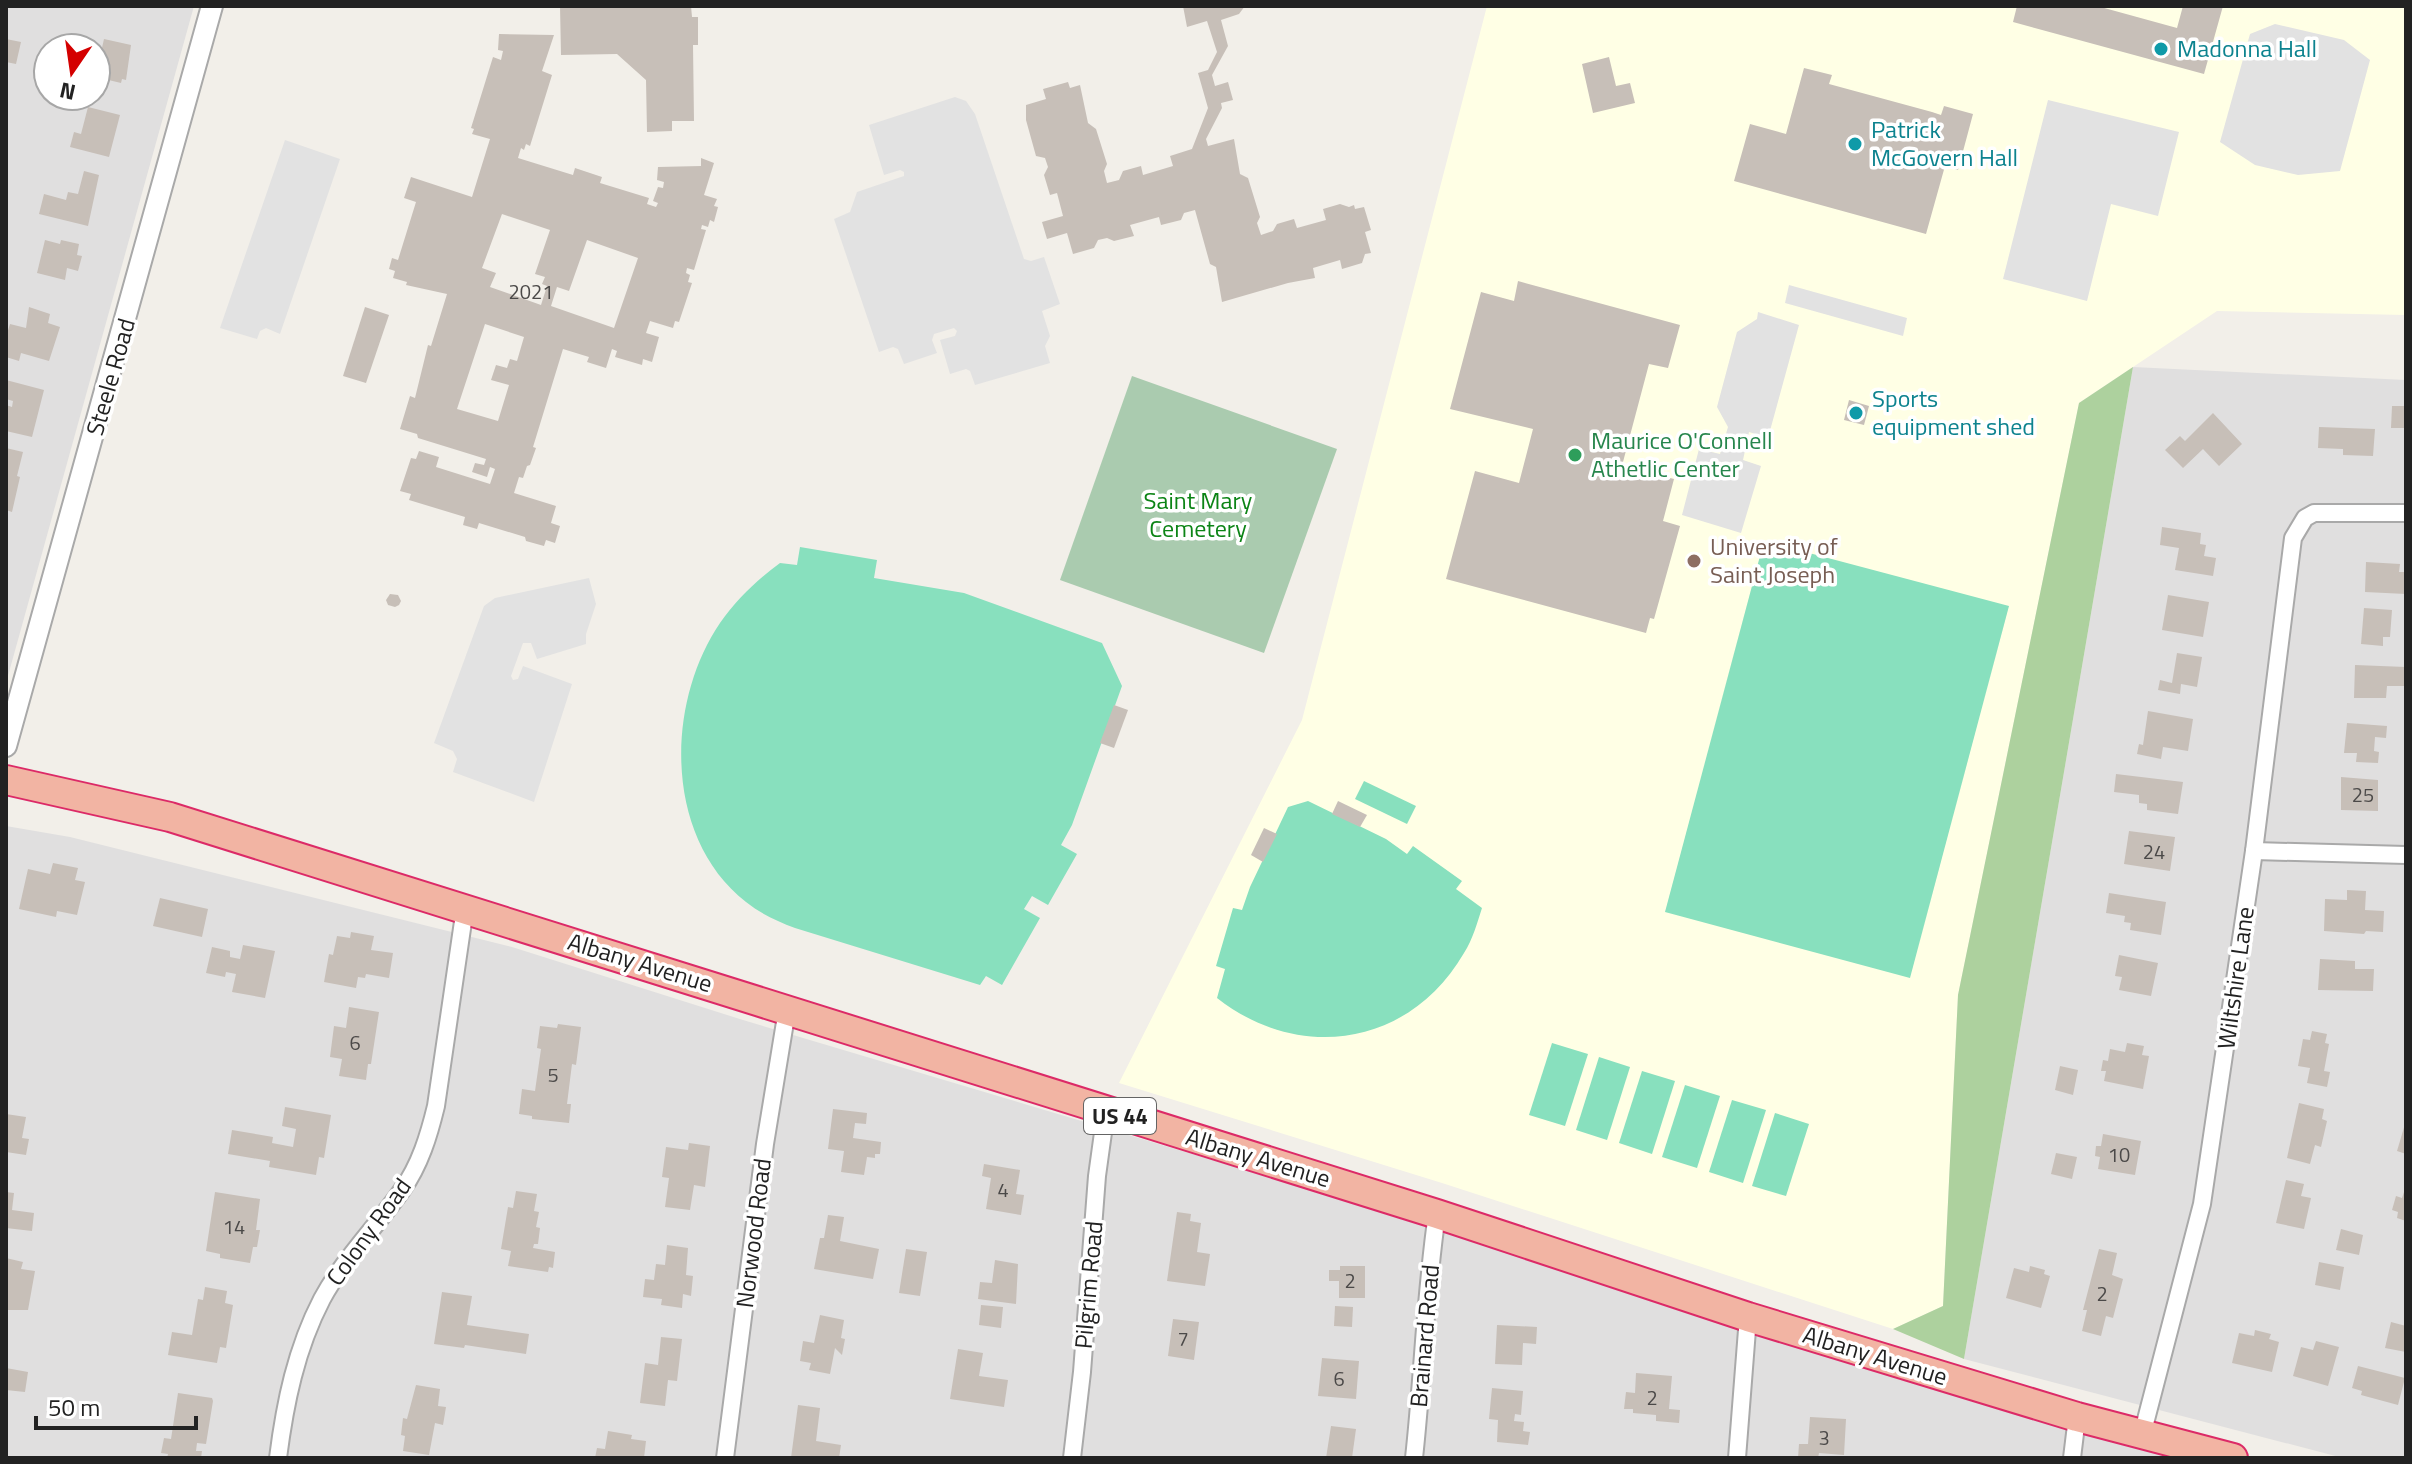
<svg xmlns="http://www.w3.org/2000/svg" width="2412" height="1464" font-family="'Titillium Web',sans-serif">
  <rect width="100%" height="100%" fill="#f2efe9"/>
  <g fill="#e0dfdf" fill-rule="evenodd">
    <path d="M6 6H194L6 683ZM48 48H96V96H48Z"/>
    <path d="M2133 367 2406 380V1458H2343L1964 1359Z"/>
    <path d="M6 826 70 837 512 947 743 1020 2211 1458H6Z"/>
  </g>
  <path fill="#ffffe5" d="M1487 6H2406V315L2217 311 2079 403 1958 995 1943 1306 1893 1329 1442 1183 1119 1083 1302 720Z"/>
  <path fill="#add19e" d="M2133 367 1964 1359 1893 1329 1943 1306 1958 995 2079 403Z"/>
  <path fill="#aacbaf" d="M1132 376 1337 449 1264 653 1060 580Z"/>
  <g fill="#88e0be">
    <path d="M1764 541 2009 606 1910 978 1665 912Z"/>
    <path d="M800 547 877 560 874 578 964 593 1102 643 1122 686 1072 825 1061 845 1077 854 1048 905 1032 896 1024 909 1040 918 1002 985 986 976 980 985 795 928C777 921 761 914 746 902 664 838 665 704 720 623 737 599 757 580 780 563L797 565Z"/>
    <path d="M1364 781 1416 806 1407 824 1355 799Z"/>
    <path d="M1308 801 1386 839 1407 854 1413 846 1462 881 1456 889 1482 908C1477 923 1473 939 1464 953 1410 1046 1300 1063 1217 998L1225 969 1216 966 1233 908 1242 910 1250 887 1288 807Z"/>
    <path d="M1552 1043 1588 1054 1565 1126 1529 1115Z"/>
    <path d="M1599 1057 1630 1067 1607 1140 1576 1130Z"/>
    <path d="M1642 1071 1675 1081 1652 1154 1619 1143Z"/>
    <path d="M1685 1085 1720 1096 1697 1168 1662 1157Z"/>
    <path d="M1732 1100 1766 1110 1743 1183 1709 1172Z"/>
    <path d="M1775 1113 1809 1124 1786 1196 1752 1186Z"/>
  </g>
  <g fill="#e2e2e2">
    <path d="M2275 24 2344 40 2370 60 2340 171 2298 175 2255 165 2220 142 2250 34Z"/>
    <path d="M955 97 966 101 975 114 1024 259 1031 261 1044 257 1060 304 1042 311 1050 336 1045 346 1050 363 975 385 970 371 966 369 950 374 940 340 955 336 957 331 954 328 934 334 932 340 937 353 904 364 898 349 893 347 879 352 834 219 850 212 857 192 904 176V172L900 170 884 175 869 125Z"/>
    <path d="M2048 100 2179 132 2158 216 2111 204 2087 301 2003 279Z"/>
    <path d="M285 140 340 159 280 334 266 328 260 331 257 339 220 328Z"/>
    <path d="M1789 285 1907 318 1903 336 1785 303Z"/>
    <path d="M1758 312 1799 325 1768 438 1749 432 1743 460 1761 466 1741 533 1682 515 1699 449 1720 454 1728 427 1717 407 1737 332 1757 319Z"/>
    <path d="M589 578 596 604 586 634V644L537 659 531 643H523L511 676 513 680 518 679 523 666 572 684 534 802 453 772 457 759 453 751 434 743 484 606 495 598Z"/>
  </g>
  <g fill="#c7bfb8" fill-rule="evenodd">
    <path d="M560 6H691L692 17H698V45H693L694 121H672V131L647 132 646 80 617 54 561 55Z"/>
    <path d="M1183 6H1245L1239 14 1221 20 1228 46 1212 75 1215 86 1228 82 1233 100 1221 103 1222 108 1206 139 1208 146 1234 139 1240 174 1248 178 1260 217 1257 223 1261 235 1273 231 1277 224 1294 219 1297 228 1326 220 1323 209 1340 204 1349 207 1354 205 1355 209 1364 207 1371 230 1365 232 1371 253 1365 254 1362 263 1342 269 1340 260 1313 268 1315 278 1288 283 1222 302 1216 267 1210 264 1195 210 1184 213 1181 220 1161 225 1159 217 1130 225 1134 236 1114 241 1107 238 1098 240 1094 248 1073 254 1067 233 1047 239 1042 222 1063 216 1057 193 1050 195 1044 175 1048 167 1045 158 1036 156 1026 120V105L1046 99 1043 89 1068 82 1070 88 1080 85 1088 123 1096 129 1107 164 1104 171 1107 183 1119 180 1123 171 1141 166 1143 175 1173 166 1170 156 1192 149 1208 108 1198 73 1208 70 1217 52 1207 21 1187 27Z"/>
    <path d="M2017 6H2097L2177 28 2183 6H2223L2204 74 2013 22Z"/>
    <path d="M499 34 554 35 542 71 552 75 530 146 526 144 524 150 521 148 518 158 573 175 575 168 602 177 600 183 649 198 647 204 656 207 658 203 653 201 658 187 663 188 664 182 657 180 658 167 701 166V158L714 163 704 195 717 199 714 206 718 207 714 222 710 220 708 227 702 225 701 229 706 230 694 270 687 268 686 273 690 275 688 282 692 283 679 322 675 321 673 328 650 321 646 333 659 337 652 362 643 359 642 365 615 357 617 351 612 349 606 368 587 362 589 357 563 349 533 447 536 448 530 465 527 466 523 478 519 477 514 493 556 506 551 523 560 526 555 543 546 540 544 546 526 541 525 537 479 523 477 529 463 525 465 517 409 500 411 494 400 491 411 458 416 459 419 451 439 457 436 467 490 484 495 469 490 467 487 477 472 472 475 463 484 465 486 459 418 438 417 434 400 429 410 396 415 398 428 345 431 346 447 294 406 285 407 282 393 278 395 271 389 269 392 258 398 260 416 202 404 198 411 177 472 197 490 139 472 134 474 129 471 128 493 57 501 60 503 51 498 50ZM502 214 550 230 535 274 545 277 542 284 547 286 541 305 490 287 496 273 482 268ZM587 240 638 258 614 328 551 306 557 287 569 291ZM485 324 524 337 517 361 510 359 507 368 496 365 491 380 509 385 498 421 457 409Z"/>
    <path d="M6 39 21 42 16 64 6 62Z"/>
    <path d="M104 39 131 45 126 80 122 79 121 83 96 77V60L99 61Z"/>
    <path d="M1609 57 1616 86 1630 83 1635 103 1593 113 1582 64Z"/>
    <path d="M1804 68 1832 75 1829 84 1932 112 1941 115 1944 106 1973 114 1958 170 1945 166 1926 234 1734 181 1750 124 1786 134Z"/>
    <path d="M88 107 120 115 109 157 70 147 74 132 81 134Z"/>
    <path d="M84 171 99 175 88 226 39 214 44 194 66 200 68 192 78 194Z"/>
    <path d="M45 240 60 244 61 240 79 244 77 255 82 256 78 271 67 268 65 280 37 273Z"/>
    <path d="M1518 281 1680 325 1668 368 1649 364 1619 477 1630 480 1633 468 1674 479 1663 521 1680 526 1654 619 1650 618 1646 633 1446 579 1475 471 1519 483 1533 429 1450 409 1481 292 1514 301Z"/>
    <path d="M29 307 50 314 48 323 60 327 49 361 21 353 19 361 6 357V337L10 324 26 328Z"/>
    <path d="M365 307 389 315 366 383 343 376Z"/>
    <path d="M6 380 44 390 32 437 6 431V405L12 407 13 401 6 399Z"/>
    <path d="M1849 400 1869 406 1864 425 1844 420Z"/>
    <path d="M2392 406H2405L2406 428H2391Z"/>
    <path d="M2213 413 2242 444 2219 466 2203 449 2183 468 2165 450 2180 436 2185 441Z"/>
    <path d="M2319 427 2375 429 2373 456 2343 455V449L2318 448Z"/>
    <path d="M6 448 23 452 17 476 20 477 12 512 6 510Z"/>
    <path d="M2162 527 2201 533 2200 544 2206 545 2204 556 2216 558 2213 576 2175 570 2179 548 2160 545Z"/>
    <path d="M2366 562 2400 564 2399 572H2406V594L2365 592Z"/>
    <path d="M390 594 398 595 401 601 399 605 395 607 388 605 386 600Z"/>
    <path d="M2168 595 2209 602 2203 637 2162 630Z"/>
    <path d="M2364 608 2392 610 2390 637H2383V646L2361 644Z"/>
    <path d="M2177 653 2202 657 2197 687 2181 684 2180 694 2158 690 2160 680 2172 683Z"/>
    <path d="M2355 665 2406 667V686H2387L2386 698H2354Z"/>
    <path d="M1114 705 1128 710 1114 748 1100 743Z"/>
    <path d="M2148 711 2193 719 2188 751 2163 747 2161 759 2137 754 2139 744 2143 745Z"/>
    <path d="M2347 723 2387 726 2386 738 2375 737 2374 751 2379 752 2378 763 2356 762 2357 753H2344Z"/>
    <path d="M2116 774 2183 782 2178 814 2147 810V804L2139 803V795L2114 792Z"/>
    <path d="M2341 777 2378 780V811L2341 810Z"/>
    <path d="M1338 801 1367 815 1360 827 1332 814Z"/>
    <path d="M1264 828 1277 834 1263 862 1251 855Z"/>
    <path d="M2129 831 2175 837 2170 871 2124 864Z"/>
    <path d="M53 863 78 868 75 880 85 882 77 915 57 911 56 917 19 909 28 869 50 874Z"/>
    <path d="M2347 890 2366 891 2365 910 2384 911 2383 932 2366 931 2364 934 2324 931 2325 899 2347 900Z"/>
    <path d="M2109 893 2166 902 2161 935 2130 930 2131 923 2124 922 2125 916 2106 913Z"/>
    <path d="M160 898 208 909 202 937 153 926Z"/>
    <path d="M351 932 374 936 371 950 393 953 389 978 366 974 365 978 358 977 356 988 324 982 329 954 333 955 337 936 350 938Z"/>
    <path d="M243 945 275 951 265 998 232 992 236 974 226 972 225 977 206 973 212 947 230 951V957L240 959Z"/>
    <path d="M2119 955 2158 963 2151 996 2119 990 2122 977 2115 976Z"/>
    <path d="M2320 959 2355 961V969H2374L2373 991 2318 990Z"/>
    <path d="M349 1007 379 1012 371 1064H368L366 1080 339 1076 342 1059 330 1057 334 1026 346 1028Z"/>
    <path d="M558 1024 581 1027 576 1065 572 1064 567 1104H571L569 1123 532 1119V1116L519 1114 522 1089 535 1091 541 1049 537 1048 540 1026 557 1028Z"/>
    <path d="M2312 1031 2327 1034 2325 1043 2329 1044 2324 1071 2330 1072 2327 1087 2307 1083 2310 1068 2298 1066 2303 1039 2310 1040Z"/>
    <path d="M2127 1043 2144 1046 2142 1055 2149 1056 2143 1089 2104 1081 2106 1071H2101L2103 1060 2108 1061 2110 1049 2125 1052Z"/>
    <path d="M2060 1066 2078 1070 2073 1095 2055 1090Z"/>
    <path d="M2299 1103 2324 1109 2322 1119 2327 1121 2321 1147 2315 1145 2310 1164 2287 1158Z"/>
    <path d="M285 1107 331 1115 324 1158 319 1157 316 1175 269 1167 270 1161 228 1154 232 1130 273 1137 272 1143 293 1147 296 1129 282 1126Z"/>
    <path d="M833 1109 867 1113 866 1124 855 1123 853 1138 881 1142 880 1154H875V1158L867 1157 864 1175 841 1172 844 1151 828 1149Z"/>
    <path d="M6 1114 26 1117 22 1138 29 1139 26 1155 6 1152Z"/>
    <path d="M2405 1124H2406V1154L2397 1151Z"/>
    <path d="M2103 1134 2141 1141 2135 1175 2098 1169 2100 1157 2095 1156 2096 1146H2101Z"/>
    <path d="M689 1143 710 1146 705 1187 694 1185 690 1210 665 1207 669 1178 662 1177 666 1147 688 1150Z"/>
    <path d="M2056 1153 2077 1157 2072 1179 2051 1174Z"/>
    <path d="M984 1164 1020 1170 1016 1194 1024 1195 1021 1215 986 1209 991 1178 982 1176Z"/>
    <path d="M2286 1180 2304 1184 2301 1196 2311 1198 2304 1229 2276 1223Z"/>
    <path d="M2406 1186V1221L2397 1218 2398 1212 2392 1210 2396 1196 2402 1198Z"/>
    <path d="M516 1191 537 1194 534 1211 539 1212 536 1227 540 1228 538 1244H534L533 1248 555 1252 553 1268 549 1267 548 1272 508 1266 511 1251 501 1249 508 1207 513 1208Z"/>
    <path d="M6 1192 14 1193 12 1210 34 1213 32 1231 6 1228Z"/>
    <path d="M215 1192 260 1199 256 1230H260L257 1247H253L250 1263 220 1258V1254L206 1251Z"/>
    <path d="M1177 1212 1191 1214 1190 1221 1201 1223 1197 1252 1210 1254 1205 1286 1167 1281Z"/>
    <path d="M828 1215 844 1217 840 1241 879 1249 873 1279 814 1269 820 1238H824Z"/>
    <path d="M2341 1229 2363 1235 2359 1255 2336 1250Z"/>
    <path d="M667 1245 688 1248 686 1275 693 1276 691 1296 683 1294 682 1308 661 1305 662 1299 643 1297 645 1279 654 1280 656 1264 665 1265Z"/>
    <path d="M906 1249 927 1252 920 1296 899 1293Z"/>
    <path d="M2099 1249 2117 1253 2112 1275 2123 1279 2113 1318 2106 1316 2101 1336 2082 1331 2087 1310H2083Z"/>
    <path d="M6 1258 23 1262 21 1269 35 1271 28 1310H6Z"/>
    <path d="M995 1260 1018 1264 1016 1304 978 1299 980 1282 992 1283Z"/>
    <path d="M2319 1262 2344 1267 2340 1290 2315 1285Z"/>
    <path d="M1340 1266H1365V1298H1339V1281H1329V1270H1340Z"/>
    <path d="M2030 1266 2045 1270 2044 1274 2050 1276 2041 1308 2006 1298 2014 1268 2029 1272Z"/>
    <path d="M205 1287 227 1291 225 1303 233 1305 226 1348 220 1347 217 1363 168 1355 172 1332 192 1335 198 1299 203 1300Z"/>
    <path d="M442 1292 472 1296 467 1325 529 1334 526 1354 465 1345 464 1348 434 1344Z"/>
    <path d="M981 1305 1003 1307 1001 1328 979 1325Z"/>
    <path d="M1335 1306 1353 1307 1352 1327 1334 1326Z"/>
    <path d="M820 1315 844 1320 841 1338 845 1339 842 1355 835 1348 830 1374 809 1370 811 1363 800 1361 803 1341 814 1343Z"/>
    <path d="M1173 1319 1199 1322 1194 1360 1168 1356Z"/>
    <path d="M2391 1322 2406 1326V1352L2385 1348Z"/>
    <path d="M1497 1325 1537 1327 1536 1344 1523 1343 1522 1365 1495 1364Z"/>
    <path d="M2255 1330 2271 1334 2269 1339 2279 1342 2272 1372 2232 1363 2239 1333 2254 1336Z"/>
    <path d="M661 1337 682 1339 677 1381 668 1380 665 1406 640 1403 645 1363 658 1365Z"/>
    <path d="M2316 1341 2339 1347 2328 1386 2293 1376 2301 1347 2313 1350Z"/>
    <path d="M958 1349 983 1353 979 1376 1008 1380 1004 1407 950 1399Z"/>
    <path d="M1322 1358 1359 1361 1356 1399 1318 1396Z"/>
    <path d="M2358 1366 2405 1378 2398 1405 2361 1395 2362 1391 2352 1388Z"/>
    <path d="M6 1368 28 1372 25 1392 6 1390Z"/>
    <path d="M1636 1373 1672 1376 1669 1409 1680 1410 1679 1423 1656 1421V1415L1633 1413V1409H1624L1626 1392 1635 1393Z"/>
    <path d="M416 1385 440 1389 438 1406 446 1407 443 1425 435 1423 429 1455 403 1451 405 1436 401 1435 403 1418 407 1419Z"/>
    <path d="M1492 1388 1523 1391 1521 1415 1515 1414 1514 1421 1524 1422 1523 1431 1530 1432 1528 1445 1497 1442 1498 1420 1489 1419Z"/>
    <path d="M178 1393 212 1398 213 1401 206 1444 197 1443 196 1451H202L201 1458H167L168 1454 161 1453 164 1438 171 1439Z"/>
    <path d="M798 1405 820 1408 816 1441 841 1445 839 1458H791Z"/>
    <path d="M1810 1417 1846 1419 1844 1455 1819 1453 1818 1458H1798L1799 1444H1808Z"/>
    <path d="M1331 1426 1356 1429 1352 1458H1326Z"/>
    <path d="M608 1431 632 1435 631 1439 646 1441 644 1458H595L597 1448 605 1449Z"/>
  </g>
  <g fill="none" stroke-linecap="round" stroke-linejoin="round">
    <defs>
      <g id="minor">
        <path d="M2254 851 2406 855"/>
        <path d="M2142 1435 2202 1204 2254 851 2293 538 2305 518 2314 513H2406"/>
        <path d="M278 1458C285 1403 296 1349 322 1299 343 1260 376 1227 402 1190 420 1165 429 1135 436 1106L465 908"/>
        <path d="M725 1458 765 1144 787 1010"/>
        <path d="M1072 1458 1082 1372 1097 1176 1106 1111"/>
        <path d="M1414 1458C1423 1377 1425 1295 1437 1214"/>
        <path d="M1737 1458 1748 1317"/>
        <path d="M2072 1458 2077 1417"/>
      </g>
      <path id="tertiary" d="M6 746 212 6"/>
      <path id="trunk" d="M6 780 170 817 1437 1214 1748 1317 2077 1417 2233 1458"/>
    </defs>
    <use href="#minor" stroke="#a9a9a9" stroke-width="20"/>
    <use href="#tertiary" stroke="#a9a9a9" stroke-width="24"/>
    <use href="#trunk" stroke="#dc2a67" stroke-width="32"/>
    <use href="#minor" stroke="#fff" stroke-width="16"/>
    <use href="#tertiary" stroke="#fff" stroke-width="20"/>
    <use href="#trunk" stroke="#f2b4a3" stroke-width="28"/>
  </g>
  <g fill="#0f9aa8" stroke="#fff" stroke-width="3">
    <circle cx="2161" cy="49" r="8"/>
    <circle cx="1855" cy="144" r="8"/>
    <circle cx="1856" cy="413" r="8"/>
  </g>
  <circle fill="#2e9e5b" stroke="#fff" stroke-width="3" cx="1575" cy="455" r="8"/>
  <circle fill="#8d6e63" stroke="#fff" stroke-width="3" cx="1694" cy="561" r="8"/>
  <g text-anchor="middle" stroke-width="7" stroke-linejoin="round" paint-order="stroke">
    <g font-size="20" fill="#4b4948">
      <text x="531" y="299">2021</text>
      <text x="2363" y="802">25</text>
      <text x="2154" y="859">24</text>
      <text x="355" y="1050">6</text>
      <text x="553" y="1082">5</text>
      <text x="2119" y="1162">10</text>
      <text x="1003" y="1197">4</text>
      <text x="234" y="1234">14</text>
      <text x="1350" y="1288">2</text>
      <text x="2102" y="1301">2</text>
      <text x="1183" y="1346">7</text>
      <text x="1339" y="1386">6</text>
      <text x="1652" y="1405">2</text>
      <text x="1824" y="1445">3</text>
    </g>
    <rect fill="#fff" stroke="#646464" stroke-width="2" x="1084" y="1098" width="72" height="36" rx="6"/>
    <g font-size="22" font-weight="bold" fill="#222">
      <text x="1120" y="1124">US 44</text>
    </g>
    <g font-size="24" fill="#0d838f" stroke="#fff" text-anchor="start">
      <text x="2177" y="57">Madonna Hall</text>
      <text x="1871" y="138">Patrick<tspan x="1871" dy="28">McGovern Hall</tspan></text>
      <text x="1872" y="407">Sports<tspan x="1872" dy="28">equipment shed</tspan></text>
    </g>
    <g font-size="24" fill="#222" stroke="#fff">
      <text transform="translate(111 377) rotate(-74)" y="8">Steele Road</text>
      <text transform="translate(640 963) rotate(17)" y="8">Albany Avenue</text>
      <text transform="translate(2236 978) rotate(-82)" y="8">Wiltshire Lane</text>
      <text transform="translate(1258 1158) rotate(17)" y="8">Albany Avenue</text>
      <text transform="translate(369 1232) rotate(-54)" y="8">Colony Road</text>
      <text transform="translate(754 1233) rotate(-83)" y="8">Norwood Road</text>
      <text transform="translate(1089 1285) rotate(-85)" y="8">Pilgrim Road</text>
      <text transform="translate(1425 1336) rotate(-85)" y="8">Brainard Road</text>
      <text transform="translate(1875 1356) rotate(17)" y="8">Albany Avenue</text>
    </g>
    <g font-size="24" fill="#27864d" stroke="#fff" text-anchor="start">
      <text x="1591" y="449">Maurice O'Connell<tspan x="1591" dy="28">Athetlic Center</tspan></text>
    </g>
    <g font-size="24" fill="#0c8416" stroke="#fff">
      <text x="1198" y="509">Saint Mary<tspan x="1198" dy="28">Cemetery</tspan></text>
    </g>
    <g font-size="24" fill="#785e54" stroke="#fff" text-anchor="start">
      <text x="1710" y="555">University of<tspan x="1710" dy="28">Saint Joseph</tspan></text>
    </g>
  </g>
  <rect width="2412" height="1464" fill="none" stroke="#222222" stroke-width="16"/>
  <g transform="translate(72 72) rotate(193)"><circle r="38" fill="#ffffff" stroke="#a7a7a7" stroke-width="2"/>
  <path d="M0-6L14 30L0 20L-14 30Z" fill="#d40000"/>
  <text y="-12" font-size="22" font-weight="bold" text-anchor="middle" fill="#222222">N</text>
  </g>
  <path d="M36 1416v12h160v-12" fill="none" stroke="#222222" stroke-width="4"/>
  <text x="48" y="1416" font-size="24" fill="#222222" stroke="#ffffff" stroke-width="6" paint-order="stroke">50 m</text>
</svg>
